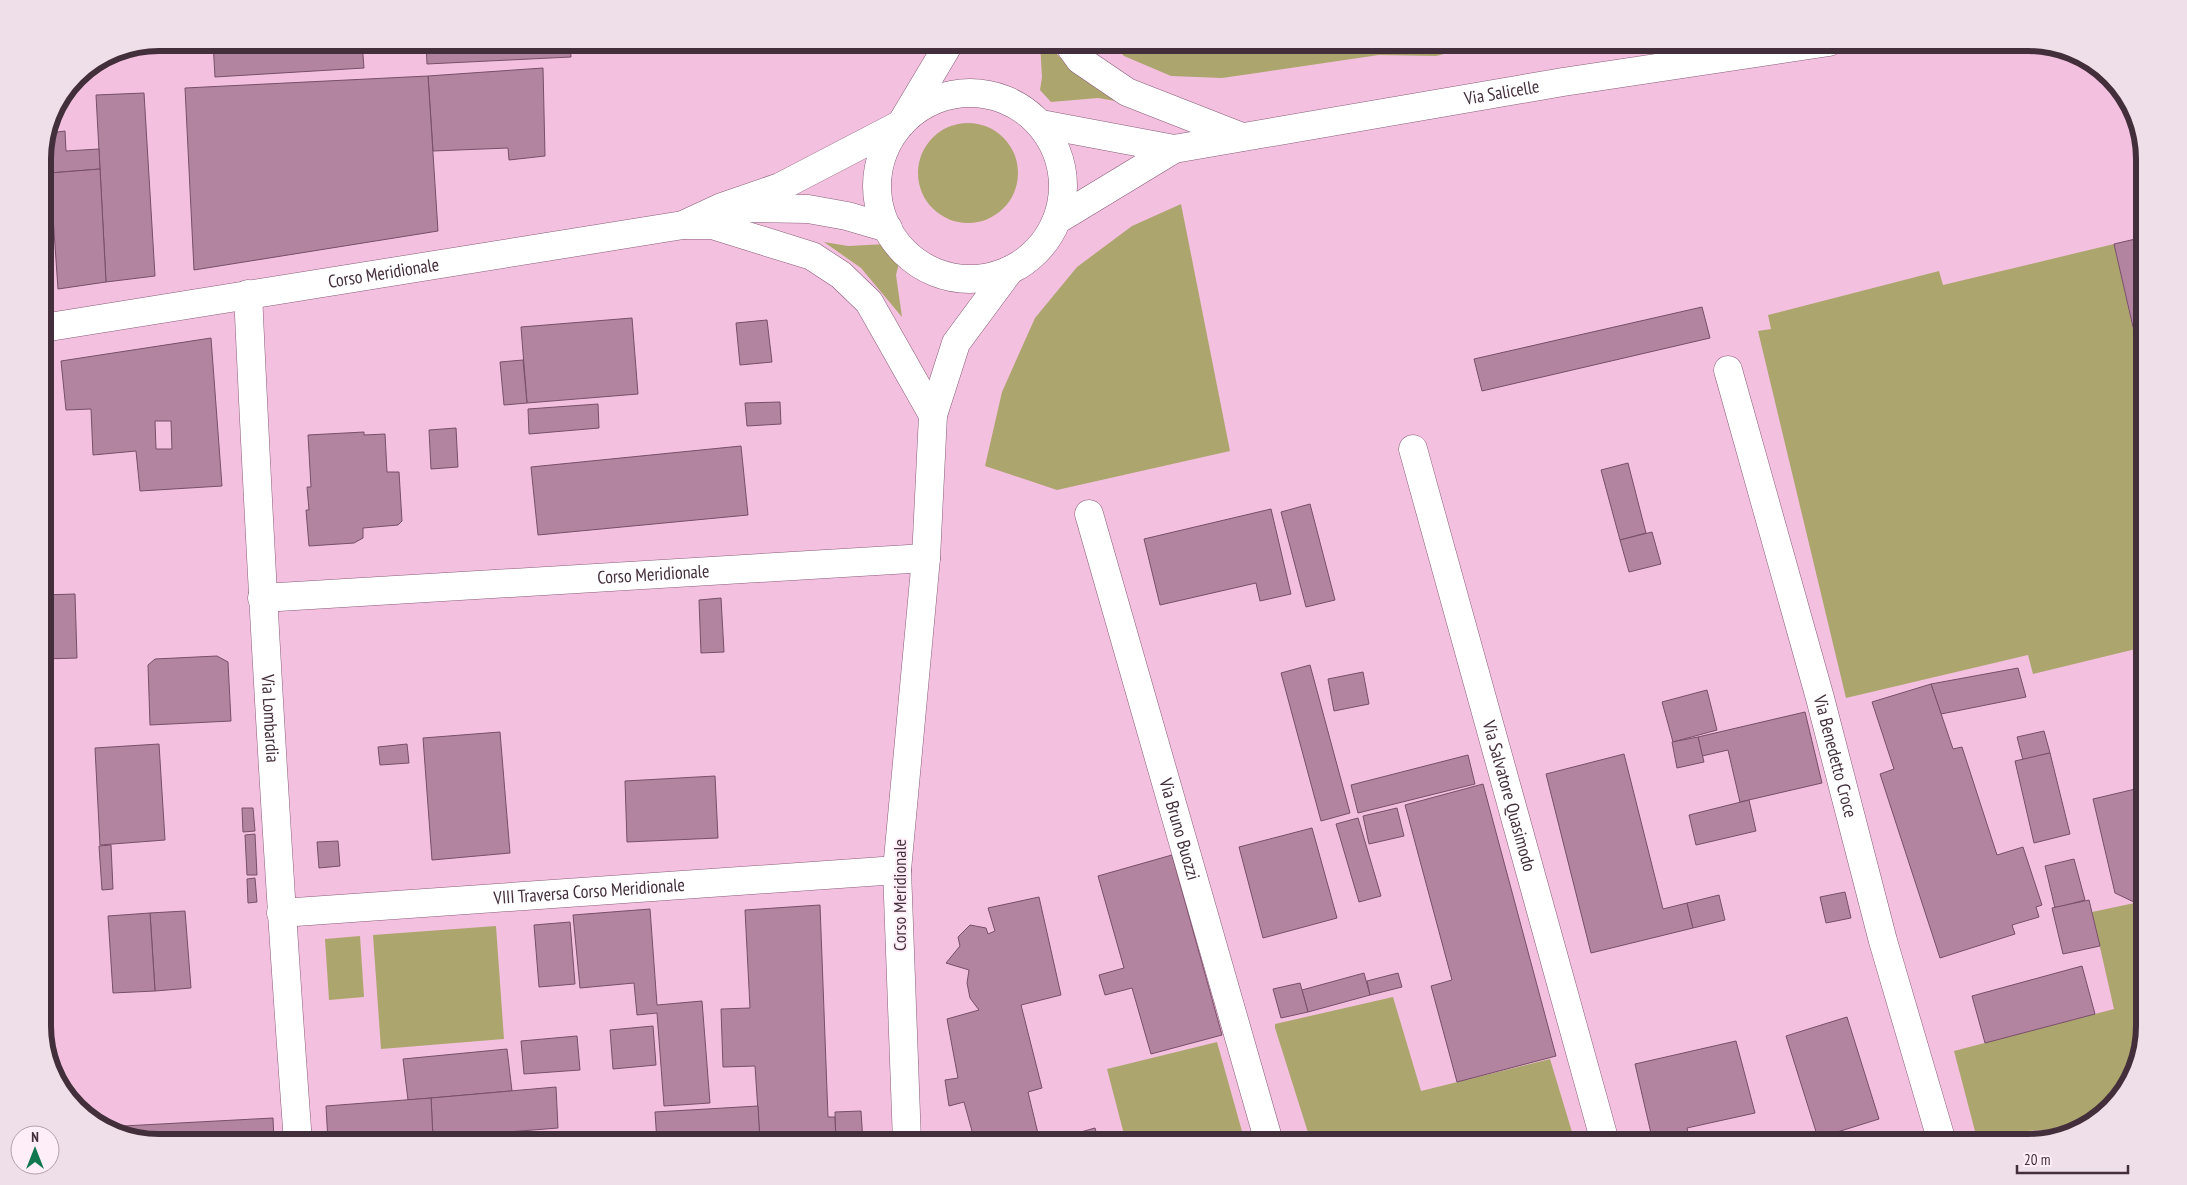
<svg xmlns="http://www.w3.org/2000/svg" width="2187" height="1185" font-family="'PT Sans Narrow',sans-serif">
  <rect width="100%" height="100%" fill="#f3c1df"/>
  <g fill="#ada56e">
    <path d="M1040 43H1048C1066 68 1090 85 1116 101L1098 98 1051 102 1040 90 1042 77Z"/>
    <path d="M1111 43H1490L1436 56 1379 55 1222 78 1171 76 1124 56Z"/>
    <circle cx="968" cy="173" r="50"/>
    <path d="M1181 204 1230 451 1057 490 985 466 1002 392 1035 318 1077 267 1132 226Z"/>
    <path d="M824 242 848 246 886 244 900 259 896 275 902 317 861 268Z"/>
    <path d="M2114 244 2144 378V647L2033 674 2028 655 1846 698 1758 331 1771 329 1768 315 1939 271 1943 285Z"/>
    <path d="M2144 901V1025L2132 1077 2092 1123 2080 1127 1976 1135 1954 1051 2114 1009 2092 912Z"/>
    <path d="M496 926 504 1039 381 1049 373 935Z"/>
    <path d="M360 936 364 997 329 1000 325 939Z"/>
    <path d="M1393 997 1421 1091 1550 1059 1575 1142H1311L1275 1028V1024Z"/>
    <path d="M1217 1042 1245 1142H1126L1107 1069Z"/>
  </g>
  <g fill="#b284a0" stroke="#784e69" fill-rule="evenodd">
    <path d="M213 42H362L364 68 215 77Z"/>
    <path d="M426 42H570L571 57 427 64Z"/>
    <path d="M543 68 545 156 509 160 508 148 433 151 428 76Z"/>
    <path d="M428 76 438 231 194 270 185 88Z"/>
    <path d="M144 93 155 276 106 282 96 95Z"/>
    <path d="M65 131 66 151 99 149 100 169 50 173 49 133Z"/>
    <path d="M100 169 106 282 58 289 50 173Z"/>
    <path d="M2144 237V375L2114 244Z"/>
    <path d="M1702 307 1710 338 1482 391 1474 359Z"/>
    <path d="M632 318 638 394 527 403 521 327Z"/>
    <path d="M767 320 772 362 740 365 736 323Z"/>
    <path d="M211 338 222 486 140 491 136 451 93 455 91 409 66 410 61 361ZM155 421H171L172 449H156Z"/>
    <path d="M523 360 527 403 504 405 500 362Z"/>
    <path d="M780 402 781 424 747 426 745 403Z"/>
    <path d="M598 404 599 428 529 434 528 409Z"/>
    <path d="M456 428 458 467 431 469 429 430Z"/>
    <path d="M364 432V435L385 434 387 472H399L402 521 398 525 363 528V538L354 543 309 546 306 510H309L307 487H311L308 435Z"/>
    <path d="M741 446 748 515 538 535 531 467Z"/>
    <path d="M1628 463 1646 533 1620 540 1601 470Z"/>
    <path d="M1310 504 1335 600 1306 607 1281 512Z"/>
    <path d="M1271 509 1291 594 1260 601 1256 583 1160 605 1144 539Z"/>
    <path d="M1652 532 1661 564 1629 572 1620 540Z"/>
    <path d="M75 594 77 658 43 659V595Z"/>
    <path d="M721 598 724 652 701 653 699 600Z"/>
    <path d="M217 656 228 662 231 721 150 725 148 665 155 659Z"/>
    <path d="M1310 665 1350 813 1321 821 1281 673Z"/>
    <path d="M2018 668 2026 697 1941 714 1931 684Z"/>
    <path d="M1363 672 1369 704 1334 711 1328 679Z"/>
    <path d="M1931 684 1953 749 1962 747 1997 855 2023 847 2042 905 2036 907 2039 917 2012 925 2015 934 1940 958 1880 774 1894 769 1872 702Z"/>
    <path d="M1707 690 1717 730 1673 742 1662 702Z"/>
    <path d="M1805 712 1822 783 1740 802 1728 750 1702 756 1698 737Z"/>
    <path d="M2044 731 2050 753 2023 760 2017 737Z"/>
    <path d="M500 732 510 853 432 860 423 738Z"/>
    <path d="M1698 737 1704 762 1677 768 1672 742Z"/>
    <path d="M159 744 165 840 100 845 95 748Z"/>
    <path d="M407 744 409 763 380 765 378 747Z"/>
    <path d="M2050 753 2070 834 2034 843 2015 761Z"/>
    <path d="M1624 754 1663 909 1687 903 1693 928 1591 953 1546 774Z"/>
    <path d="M1468 755 1475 784 1358 813 1351 785Z"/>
    <path d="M715 776 718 838 627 842 625 781Z"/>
    <path d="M1483 784 1556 1056 1457 1082 1431 986 1452 980 1405 805Z"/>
    <path d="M2144 787V902L2138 904 2115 893 2093 799Z"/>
    <path d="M1749 800 1756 831 1696 845 1689 815Z"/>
    <path d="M242 808H253L255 831 243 832Z"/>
    <path d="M1397 808 1404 836 1369 844 1363 816Z"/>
    <path d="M1358 818 1381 896 1359 902 1336 824Z"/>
    <path d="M1312 828 1337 918 1263 938 1239 847Z"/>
    <path d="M255 834 257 875H247L245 835Z"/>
    <path d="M338 841 340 866 319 868 317 842Z"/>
    <path d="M111 845 113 889 102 890 99 846Z"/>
    <path d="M1172 855 1222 1035 1151 1054 1132 988 1105 995 1099 975 1124 968 1098 876Z"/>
    <path d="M2074 859 2085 900 2055 908 2045 866Z"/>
    <path d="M255 878 257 902 248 903 247 879Z"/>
    <path d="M1845 892 1851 918 1826 923 1820 897Z"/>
    <path d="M1719 895 1725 920 1693 928 1687 903Z"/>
    <path d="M1039 897 1061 995 1021 1005 1042 1088 1028 1092 1040 1142H975L964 1102 949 1106 945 1080 958 1078 947 1019 979 1010 970 998 967 983 969 970 946 963 960 946 958 937 970 925 986 928 988 934 995 931 988 908Z"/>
    <path d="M2089 900 2100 946 2063 954 2052 908Z"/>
    <path d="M820 905 828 1117H835L836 1142H760L755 1066 723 1067 721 1009 750 1008 745 910Z"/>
    <path d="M650 909 657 1005 702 1001 710 1103 664 1106 657 1013 637 1015 634 983 580 988 573 915Z"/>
    <path d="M185 911 191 988 155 991 150 913Z"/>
    <path d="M150 913 155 991 113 993 108 916Z"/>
    <path d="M570 922 575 984 539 987 534 925Z"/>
    <path d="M2082 966 2095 1014 1985 1043 1972 996Z"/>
    <path d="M1364 973 1370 995 1308 1012 1302 990Z"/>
    <path d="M1398 973 1402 987 1370 995 1367 981Z"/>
    <path d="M1300 983 1308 1012 1281 1018 1273 989Z"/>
    <path d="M1847 1017 1879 1119 1818 1138 1786 1036Z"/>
    <path d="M653 1026 656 1065 613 1069 610 1030Z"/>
    <path d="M577 1036 580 1070 524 1074 521 1041Z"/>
    <path d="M1736 1041 1755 1113 1687 1128 1690 1142H1653L1635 1064Z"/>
    <path d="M507 1049 512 1091 408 1100 403 1059Z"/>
    <path d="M556 1087 558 1128 433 1138 431 1098Z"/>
    <path d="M431 1098 433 1138 328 1142 326 1106Z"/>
    <path d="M758 1106 760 1142H657L655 1112Z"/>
    <path d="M861 1111 863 1142H836L835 1112Z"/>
    <path d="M273 1118 274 1142H160L123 1134V1126Z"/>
    <path d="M1095 1128 1099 1142H1060L1059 1138Z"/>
  </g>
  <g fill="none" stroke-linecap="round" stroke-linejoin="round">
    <defs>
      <g id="minor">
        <path id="s1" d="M248 294C261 577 277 860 298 1142"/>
        <path id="s2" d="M1728 370 1820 698 1883 941 1942 1142"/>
        <path id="s3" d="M1413 449 1605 1142"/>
        <path id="s4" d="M1089 514 1269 1142"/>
        <path id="s5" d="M262 598 926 558"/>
        <path id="s6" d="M281 913 897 870"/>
      </g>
      <g id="tertiary">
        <path d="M1067 42 1080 60 1127 92 1242 137"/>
        <circle cx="970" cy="186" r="93"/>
        <path id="s7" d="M1041 124 1174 149 1563 82 1829 42"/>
        <path d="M741 208 808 209 847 216 888 228"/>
        <path d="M1057 220 1174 149"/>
        <path d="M687 225H712L812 256 841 275 869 302 933 415"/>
        <path id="s8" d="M43 328 683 225 722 207 780 187 901 124 950 42"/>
        <path d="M907 1142 897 870 926 558 933 415 956 343 1010 270"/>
      </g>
    </defs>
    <use href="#minor" stroke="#885c78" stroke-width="29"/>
    <use href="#tertiary" stroke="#885c78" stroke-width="29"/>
    <use href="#minor" stroke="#fff" stroke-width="28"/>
    <use href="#tertiary" stroke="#fff" stroke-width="28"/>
  </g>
  <g text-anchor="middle" stroke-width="4" stroke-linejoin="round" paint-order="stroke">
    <g font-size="18" fill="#432f3b" stroke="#feeef7">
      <text dy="6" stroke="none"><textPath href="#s7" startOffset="468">Via Salicelle</textPath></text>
      <text dy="6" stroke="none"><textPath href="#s8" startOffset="345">Corso Meridionale</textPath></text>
      <text dy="6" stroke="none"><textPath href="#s5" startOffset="392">Corso Meridionale</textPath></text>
      <text dy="6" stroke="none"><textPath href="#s1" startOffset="425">Via Lombardia</textPath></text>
      <text dy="6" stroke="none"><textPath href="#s2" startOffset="401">Via Benedetto Croce</textPath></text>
      <text dy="6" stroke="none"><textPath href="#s3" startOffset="360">Via Salvatore Quasimodo</textPath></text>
      <text dy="6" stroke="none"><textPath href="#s4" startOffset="328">Via Bruno Buozzi</textPath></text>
      <text dy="6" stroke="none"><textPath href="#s6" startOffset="309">VIII Traversa Corso Meridionale</textPath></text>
      <text transform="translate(900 895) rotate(-90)" y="6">Corso Meridionale</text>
    </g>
  </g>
  <path d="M0 0H2187V1185H0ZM159 51H2028A108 108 0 0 1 2136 159V1026A108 108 0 0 1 2028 1134H159A108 108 0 0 1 51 1026V159A108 108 0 0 1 159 51Z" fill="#efdfe8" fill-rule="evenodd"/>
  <path fill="none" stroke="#432f3b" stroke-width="6" d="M159 51H2028A108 108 0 0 1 2136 159V1026A108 108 0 0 1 2028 1134H159A108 108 0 0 1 51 1026V159A108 108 0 0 1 159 51Z"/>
  <g transform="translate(35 1150)"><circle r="24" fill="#feeef7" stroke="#b3a2ac"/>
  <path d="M0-4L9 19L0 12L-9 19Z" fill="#0f7851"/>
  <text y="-8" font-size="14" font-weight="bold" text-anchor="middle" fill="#432f3b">N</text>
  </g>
  <path d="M2017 1165v8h111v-8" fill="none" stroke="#432f3b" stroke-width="2.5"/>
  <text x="2024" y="1165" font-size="15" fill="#432f3b" stroke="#feeef7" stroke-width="4" paint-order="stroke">20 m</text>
</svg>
